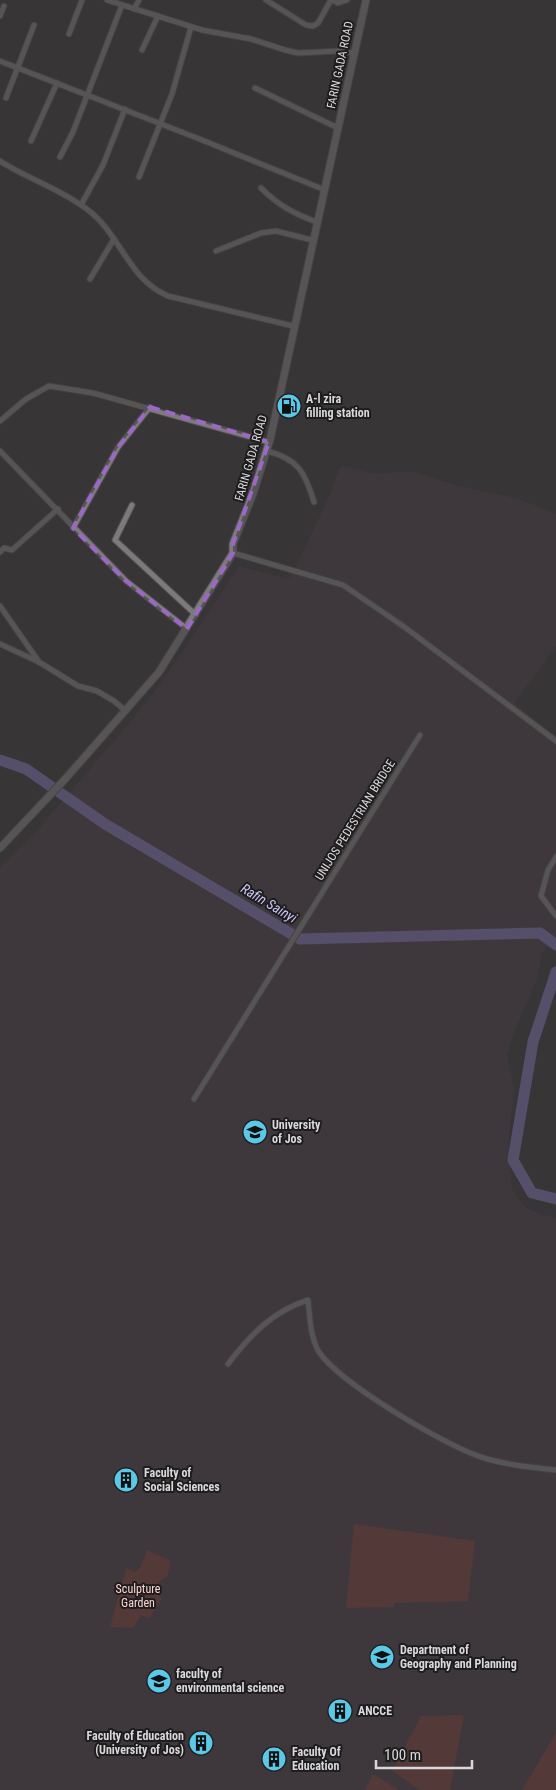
<svg xmlns="http://www.w3.org/2000/svg" width="556" height="1790" font-family="'Roboto Condensed',sans-serif">
  <rect width="100%" height="100%" fill="#383537"/>
  <path fill="#463d43" d="M343 466 371 473 414 472 455 485 519 499 556 514V646L515 702 517 706 556 736V940L542 952 537 979 512 1037 507 1056 514 1089 508 1146 512 1189 525 1207 539 1214 556 1218V1790H0V867L34 834 132 720 165 678 239 566 287 579 291 577 331 493 339 469Z"/>
  <g fill="#733e3a">
    <path d="M354 1524 475 1541 468 1601 394 1603V1607L346 1608Z"/>
    <path d="M147 1550 171 1561 167 1577C154 1582 153 1590 162 1599L149 1619 141 1615 133 1628 110 1627 126 1568 135 1572 140 1568Z"/>
    <path d="M464 1715 450 1790H420L392 1771 421 1716Z"/>
    <path d="M556 1733V1790H522Z"/>
    <path d="M373 1774 399 1790H365Z"/>
  </g>
  <g fill="none" stroke-linecap="round" stroke-linejoin="round">
    <g stroke="#786fa8" stroke-width="11">
      <path d="M0 760 26 769 105 824 300 939 540 933 556 945"/>
      <path d="M556 972 533 1042 513 1160 532 1193 556 1199"/>
    </g>
    <defs>
      <g id="street">
        <path d="M107 0 202 30 251 39 285 50 298 53 338 51 354 53"/>
        <path d="M266 0 306 25 313 26 318 23 331 0"/>
        <path d="M332 0 338 3 347 0"/>
        <path d="M134 9 139 0"/>
        <path d="M0 16 4 6"/>
        <path d="M69 34 82 0"/>
        <path d="M142 50 158 16"/>
        <path d="M0 61 202 140 325 190"/>
        <path d="M255 88 338 128"/>
        <path d="M6 98 34 25"/>
        <path d="M31 141 57 83"/>
        <path d="M60 157 73 132 122 5"/>
        <path d="M0 161C28 179 61 189 88 210 121 235 128 279 168 296L293 326"/>
        <path d="M139 177 172 94 191 27"/>
        <path d="M261 188C278 205 294 214 317 222"/>
        <path d="M81 205 103 165 125 109"/>
        <path d="M216 251 261 233 276 231 312 240"/>
        <path d="M90 279 114 239"/>
        <path d="M0 421 26 399 49 386 93 393 269 442"/>
        <path d="M0 451 126 581 187 629"/>
        <path d="M267 451C298 459 305 472 314 502"/>
        <path d="M132 505 115 540 196 615"/>
        <path d="M73 528 118 447 150 407"/>
        <path d="M0 552 4 548 12 550 58 509"/>
        <path d="M233 553 343 585 403 626 556 741"/>
        <path d="M0 606 39 662"/>
        <path d="M0 644 39 662 78 686 97 691 114 701 126 711"/>
        <path d="M556 857 548 870 541 896 556 916"/>
        <path d="M194 1099 420 735"/>
        <path d="M228 1364C250 1335 273 1311 308 1300 310 1317 310 1337 319 1352 340 1383 444 1445 481 1457 505 1465 531 1467 556 1470"/>
      </g>
      <path id="secondary" d="M0 848 67 777 159 672 233 553V544L253 494 270 440 366 0"/>
    </defs>
    <use href="#street" stroke="#535153" stroke-width="7"/>
    <use href="#secondary" stroke="#535153" stroke-width="9"/>
    <use href="#street" stroke="#7d7a7c" stroke-width="5"/>
    <use href="#secondary" stroke="#7d7a7c" stroke-width="7"/>
  </g>
  <path d="M0 0H556V1790H0ZM150 407 269 442 233 544V553L187 629 126 581 73 528 118 447Z" fill="#383537" fill-opacity=".55" fill-rule="evenodd"/>
  <path fill="none" stroke="#9c68c8" stroke-width="4" stroke-dasharray="10 6" stroke-linejoin="round" d="M150 407 269 442 233 544V553L187 629 126 581 73 528 118 447Z"/>
  <defs>
    <symbol id="fuel-disc" viewBox="-11 -11 22 22"><circle r="9.5" fill="#5bc8e7" stroke="#1e1d1e"/><path d="M-5.5-6h7V0h2V4h1.3V-2.5L3-4.5l.8-.8L6-3V5H2.5V1h-1V6h-7ZM-4.2-4.7v3.2H.2V-4.7Z" fill="#111"/></symbol>
    <symbol id="university-disc" viewBox="-11 -11 22 22"><circle r="9.5" fill="#5bc8e7" stroke="#1e1d1e"/><path d="M0-5L7-2L0 1L-7-2ZM-4 1L0 2.5L4 1V4Q0 6-4 4Z" fill="#111"/></symbol>
    <symbol id="building-disc" viewBox="-11 -11 22 22"><circle r="9.5" fill="#5bc8e7" stroke="#1e1d1e"/><path d="M-4-6H4V6H1V3H-1V6H-4ZM-2.5-4.3h1.7v1.8h-1.7ZM.8-4.3h1.7v1.8H.8ZM-2.5-1h1.7V.8h-1.7ZM.8-1h1.7V.8H.8Z" fill="#111"/></symbol>
    <symbol id="school-disc" viewBox="-11 -11 22 22"><circle r="9.5" fill="#5bc8e7" stroke="#1e1d1e"/><path d="M0-5L7-2L0 1L-7-2ZM-4 1L0 2.5L4 1V4Q0 6-4 4Z" fill="#111"/></symbol>
  </defs>
  <g fill-rule="evenodd">
    <use href="#fuel-disc" x="275" y="392" width="28" height="28"/>
    <use href="#university-disc" x="241" y="1118" width="28" height="28"/>
    <use href="#building-disc" x="112" y="1466" width="28" height="28"/>
    <use href="#school-disc" x="368" y="1643" width="28" height="28"/>
    <use href="#university-disc" x="145" y="1667" width="28" height="28"/>
    <use href="#building-disc" x="326" y="1697" width="28" height="28"/>
    <use href="#building-disc" x="187" y="1729" width="28" height="28"/>
    <use href="#building-disc" x="260" y="1745" width="28" height="28"/>
  </g>
  <g text-anchor="middle" stroke-width="4" stroke-linejoin="round" paint-order="stroke">
    <g font-size="12" fill="#dad8da" stroke="#1e1d1e">
      <text transform="translate(340 65) rotate(-78)" y="4">FARIN GADA ROAD</text>
      <text transform="translate(251 458) rotate(-74)" y="4">FARIN GADA ROAD</text>
      <text transform="translate(355 820) rotate(-58)" y="4">UNIJOS PEDESTRIAN BRIDGE</text>
    </g>
    <g font-size="12" font-weight="bold" fill="#dad8da" stroke="#1e1d1e" text-anchor="start">
      <text x="306" y="403">A-l zira<tspan x="306" dy="14">filling station</tspan></text>
      <text x="272" y="1129">University<tspan x="272" dy="14">of Jos</tspan></text>
      <text x="144" y="1477">Faculty of<tspan x="144" dy="14">Social Sciences</tspan></text>
      <text x="400" y="1654">Department of<tspan x="400" dy="14">Geography and Planning</tspan></text>
      <text x="176" y="1678">faculty of<tspan x="176" dy="14">environmental science</tspan></text>
      <text x="358" y="1715">ANCCE</text>
      <text x="184" y="1740" text-anchor="end">Faculty of Education<tspan x="184" dy="14">(University of Jos)</tspan></text>
      <text x="292" y="1756">Faculty Of<tspan x="292" dy="14">Education</tspan></text>
    </g>
    <g font-size="12" fill="#fdd4cf" stroke="#1e1d1e">
      <text x="138" y="1593">Sculpture<tspan x="138" dy="14">Garden</tspan></text>
    </g>
    <g font-size="14" font-style="italic" fill="#ccc5f8" stroke="#1e1d1e">
      <text transform="translate(269 903) rotate(31)" y="5">Rafin Sainyi</text>
    </g>
  </g>
  <path d="M376 1760v8h96v-8" fill="none" stroke="#dad8da" stroke-width="2.5"/>
  <text x="384" y="1760" font-size="15" fill="#dad8da" stroke="#1e1d1e" stroke-width="4" paint-order="stroke">100 m</text>
</svg>
